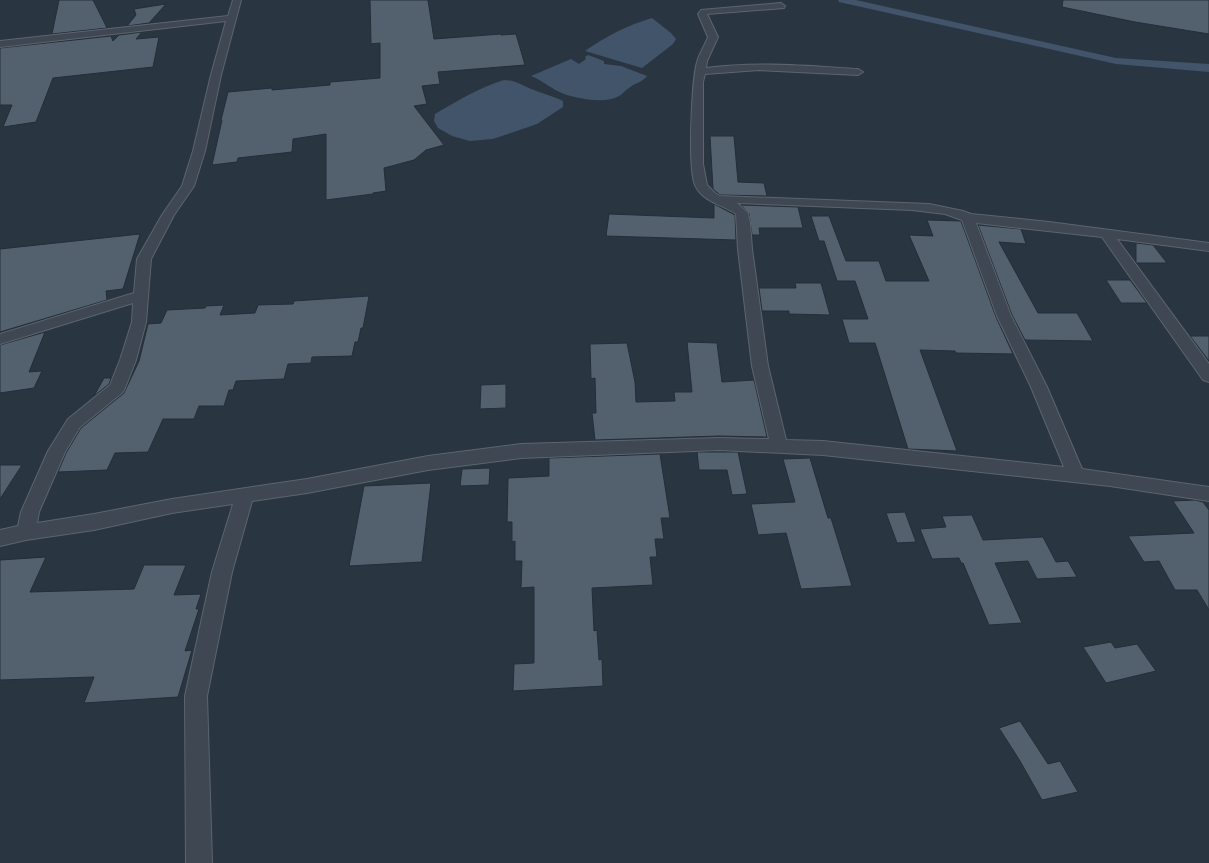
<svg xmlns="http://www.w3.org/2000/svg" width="1209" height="863" font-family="'Space Grotesk',sans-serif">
  <rect width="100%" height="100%" fill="#2a3542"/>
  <g fill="#415469">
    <path d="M652 18 671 33 676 39 673 44 642 68 585 51C608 35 626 26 652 18Z"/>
    <path d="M588 55 604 61V64L621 66 647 76C643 82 635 83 629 88 625 90 623 94 619 96 605 104 579 99 564 94 553 90 543 81 531 76L571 59 579 64 586 59 585 57Z"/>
    <path d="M504 80C516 80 523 86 534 90 544 94 553 96 563 101V107L537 124 493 139 470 141 452 136 438 128 434 121 435 114C457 101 480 87 504 80Z"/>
  </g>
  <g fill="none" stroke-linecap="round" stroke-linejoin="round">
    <path fill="#415469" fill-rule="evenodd" d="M838 0H856L1116 58 1209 64V72L1116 64 839 2Z"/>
  </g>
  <g fill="#53606d" stroke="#242e39">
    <path d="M59 0H93L107 28 52 34Z"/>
    <path d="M370 0H428L434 39 501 34V35L516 34 525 65 438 72 440 84 422 86 427 104 414 106 444 145 426 150 414 160 384 168 386 191 373 193V194L326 200V134L293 139 292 152 238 158 237 162 212 165 222 120H221L228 92 272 88V90L330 85V82L380 78V43L371 44Z"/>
    <path d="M1063 0H1209V34L1135 22 1062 7Z"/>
    <path d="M166 4 149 23 127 26 136 15 134 9Z"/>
    <path d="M142 32 136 39 159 37 153 67 53 78 36 122 3 127 12 105H0V48L111 36 113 41 119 35Z"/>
    <path d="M710 136H734L738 182 764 183 767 196 720 195 713 189Z"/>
    <path d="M714 204 735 215 736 240 606 236 609 214 714 218Z"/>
    <path d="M741 205 798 207 803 228H759L760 235H752L749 213Z"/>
    <path d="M811 216H829L846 261H879L886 281H929L909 235 933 236 927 220 961 221 996 317 1013 354 956 353 955 351 920 350 957 451 908 449 875 343H849L842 319H868L855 281H837L824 241H819Z"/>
    <path d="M978 225 1021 229 1026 244 999 242 1038 313H1077L1093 341 1025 340 1012 315Z"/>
    <path d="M140 234 123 289 106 291 107 300 0 332V249Z"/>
    <path d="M1136 243 1153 245 1167 263H1136Z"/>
    <path d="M1106 280H1130L1147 303H1121Z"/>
    <path d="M795 283H821L830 315 789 314V311H762L759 288H796Z"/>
    <path d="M369 296 363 328H361L358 342H355L352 356 312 357 311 363 288 364 284 379 236 381 233 390H229L224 406H199L194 419H163L148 452 115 453 107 470 58 472 66 453 81 428 124 393 139 361 148 324 161 323 167 310 205 308 206 306 224 305 220 315 255 313 258 305 293 304 294 301Z"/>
    <path d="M45 332 29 372 42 371 34 388 0 393V345Z"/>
    <path d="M1190 336H1209V361Z"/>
    <path d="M687 342 717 343 722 382 754 380 767 437 719 436 595 440 592 413H596L595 378 591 379 590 344 627 343 635 382 636 402 675 401 674 392H692Z"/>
    <path d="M104 378H111L109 384 94 396Z"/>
    <path d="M506 384V408L480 409 481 385Z"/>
    <path d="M697 452H738L747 494 732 495 727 470H699Z"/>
    <path d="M660 454 670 518H661L664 539H655L657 557H650L653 585 592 588 594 631 597 630 599 660 602 659 603 686 513 691 514 664 534 663V587L521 588 522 561H515V541L512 542V522H507L508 478 549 476V458Z"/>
    <path d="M810 458 828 518H831L852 586 801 589 786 533 758 535 751 504 795 502 783 459Z"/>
    <path d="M0 465H22L0 499Z"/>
    <path d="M490 468 489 485 460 486 462 469Z"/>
    <path d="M431 483 422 562 349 566 364 486Z"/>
    <path d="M1195 500 1203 502 1209 510V610L1197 590H1175L1159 561 1144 562 1128 536 1194 533 1173 501Z"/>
    <path d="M905 512 916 542 897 543 886 513Z"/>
    <path d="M972 515 983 540 1043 537 1056 562 1068 561 1077 577 1037 579 1028 561 995 563 1022 623 989 625 963 563H961L959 558 932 559 920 529 946 527 942 516Z"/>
    <path d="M46 557 30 592 134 589 144 565H186L174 595 201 594 196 609H199L185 651 192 650 178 697 84 703 94 677 0 680V560Z"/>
    <path d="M1111 642 1115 648 1137 644 1156 671 1106 683 1083 647Z"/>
    <path d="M1020 721 1048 764 1060 761 1078 792 1042 800 1020 761 999 728Z"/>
  </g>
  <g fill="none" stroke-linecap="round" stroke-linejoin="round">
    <defs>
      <path id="street" d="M233 0H241L221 75 205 151 194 186 174 215 151 259 146 322 136 360 125 388 123 392 80 427 65 452 39 512 37 523 94 514 172 499 307 479 428 456 521 444 719 438 769 439 752 366 738 249 736 214C723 205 704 202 696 187 687 173 692 80 697 62 699 54 705 45 708 37L698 14 701 10 781 3 785 6 784 8 707 14 718 37 707 61 706 68C756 61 807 66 858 69L863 72 858 75 759 70 705 74 703 82V164L707 185 715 193 720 196 929 204 963 211 971 214 1049 222 1209 243V251L1117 239 1209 364V382L1203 380 1102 237 976 223 1011 316 1047 387 1082 469 1209 487V501L1110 486 823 455 719 450 521 458 428 470 307 493 252 501 232 572 207 696 212 863H186L185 696 212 572 233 504 172 513 94 530 26 540 0 546V530L18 526 21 512 48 451 68 419 110 385 120 360 132 322 133 303 0 344V334L134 293 137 259 162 215 182 186 193 151 211 75 226 21 0 47V41L228 16ZM737 203 912 210 945 214 962 220 997 316 1031 387 1064 467 823 441 786 440 768 366 752 249 750 223 748 213Z"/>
    </defs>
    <use href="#street" stroke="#5c656f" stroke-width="2"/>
    <use href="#street" fill="#3e4752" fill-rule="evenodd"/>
  </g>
</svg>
